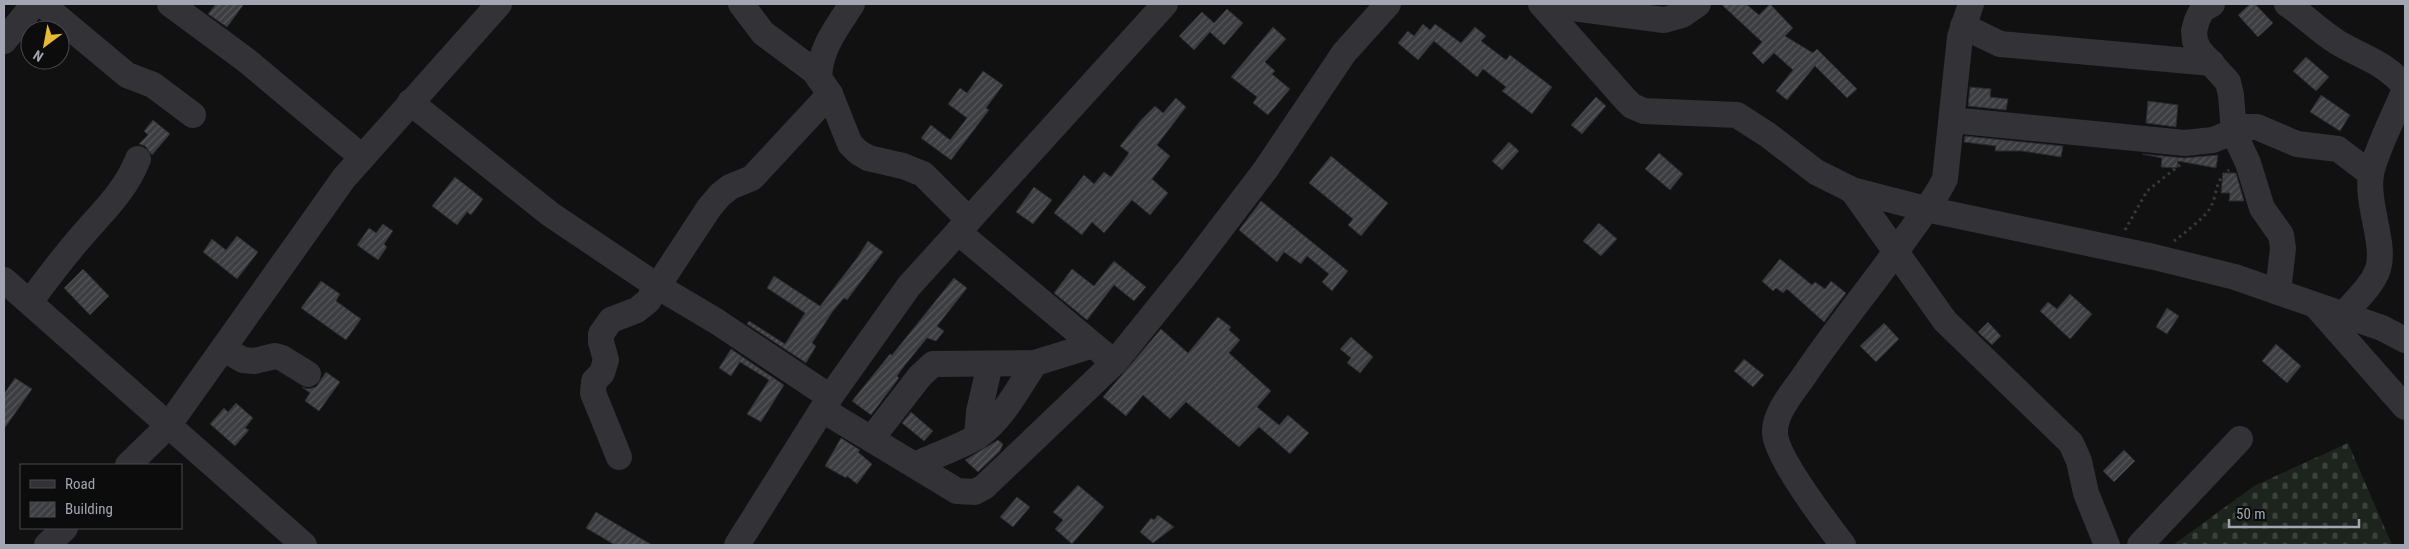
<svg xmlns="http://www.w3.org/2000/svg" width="2409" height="549" font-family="'Roboto Condensed',sans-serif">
  <defs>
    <pattern id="cemetery-stones" width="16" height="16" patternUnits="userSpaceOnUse" patternTransform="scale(1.25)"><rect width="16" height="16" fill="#1d241e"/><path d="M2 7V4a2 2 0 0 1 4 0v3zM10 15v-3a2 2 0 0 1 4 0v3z" fill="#3b413c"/></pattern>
    <pattern id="building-hatch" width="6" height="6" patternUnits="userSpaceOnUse" patternTransform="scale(1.25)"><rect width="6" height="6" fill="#3d3e42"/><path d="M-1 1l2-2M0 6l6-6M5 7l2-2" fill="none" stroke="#56575b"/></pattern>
  </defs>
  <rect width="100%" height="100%" fill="#111112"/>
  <path fill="url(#cemetery-stones)" d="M2348 443 2392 545H2173L2254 486Z"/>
  <g fill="url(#building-hatch)" stroke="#2b2b2e">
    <path d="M216 4H244L227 27 208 14Z"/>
    <path d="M1721 4H1746L1759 15 1770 4 1793 28 1785 36 1813 53 1817 49 1857 89 1847 98 1815 66 1787 100 1776 91 1793 70 1774 53 1763 64 1752 53 1762 42Z"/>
    <path d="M2250 4H2255L2273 23 2258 37 2238 15Z"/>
    <path d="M1227 9 1243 23 1224 45 1210 32 1194 50 1179 36 1202 12 1214 23Z"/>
    <path d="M1423 24 1430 30 1435 24 1461 43 1475 27 1486 36 1481 41 1506 60 1510 55 1552 87 1532 114 1502 91 1506 87 1483 69 1477 77 1434 41 1418 60 1398 43 1408 31 1414 36Z"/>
    <path d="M1273 27 1286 39 1265 62 1275 71 1272 74 1290 89 1268 115 1253 103 1257 97 1231 77Z"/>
    <path d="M2306 57 2329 77 2316 91 2293 71Z"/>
    <path d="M983 71 1003 85 986 108 989 110 951 160 921 138 931 125 950 140 967 118 948 104 960 88 967 93Z"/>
    <path d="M1970 87 1991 89 1990 97 2008 99 2006 110 1968 106Z"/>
    <path d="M2321 95 2350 115 2340 131 2310 112Z"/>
    <path d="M1596 97 1606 106 1582 134 1571 125Z"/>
    <path d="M1176 98 1186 107 1157 145 1170 156 1152 179 1168 193 1150 215 1132 200 1104 233 1092 222 1082 235 1054 213 1084 175 1094 184 1104 172 1111 177 1129 153 1120 146 1141 120 1155 106 1163 113Z"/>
    <path d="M2148 101 2178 105 2176 127 2146 123Z"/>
    <path d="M153 120 170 134 152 155 145 146 139 144 148 135 144 131Z"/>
    <path d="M1965 136 2063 146 2061 157 2022 151H1995L1996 146 1964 142Z"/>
    <path d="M1509 142 1519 151 1502 170 1492 161Z"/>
    <path d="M1659 153 1683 174 1670 190 1645 169Z"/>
    <path d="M2142 154 2184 158 2218 155 2216 168 2178 161 2177 168 2161 167 2162 158Z"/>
    <path d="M1331 156 1388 203 1361 236 1348 225 1353 219 1309 183Z"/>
    <path d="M2223 173H2236L2244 201H2229L2230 193H2221Z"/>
    <path d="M455 177 483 199 471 215 467 212 457 225 432 206Z"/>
    <path d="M1034 187 1052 200 1033 224 1016 212Z"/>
    <path d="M1261 201 1348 271 1332 291 1322 282 1329 274 1307 256 1301 264 1284 252 1277 262 1239 230Z"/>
    <path d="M1599 223 1617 239 1601 256 1583 241Z"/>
    <path d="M383 224 393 231 384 244 387 247 378 260 357 245 369 228 376 233Z"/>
    <path d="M237 236 258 252 237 279 203 252 212 239 226 250Z"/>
    <path d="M868 241 883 252 847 300 844 298 833 311 812 343 816 346 806 363 747 324 749 321 785 344 805 313 767 288 774 276 820 306 857 258Z"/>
    <path d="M1780 259 1812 285 1815 282 1825 289 1831 281 1846 293 1824 322 1787 289 1783 293 1776 288 1773 291 1762 281Z"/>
    <path d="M1114 261 1146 287 1134 301 1114 285 1087 320 1054 293 1072 269 1094 286Z"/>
    <path d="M83 269 109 296 90 315 64 288Z"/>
    <path d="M954 278 967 288 937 326 944 331 936 341 927 338 905 365 897 376 899 378 871 415 852 401 890 354 892 355Z"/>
    <path d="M321 281 340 294 336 301 361 319 346 340 301 308Z"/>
    <path d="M2070 294 2092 314 2070 339 2040 311 2048 302 2057 309Z"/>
    <path d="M2167 308 2179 316 2167 334 2156 327Z"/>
    <path d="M1218 317 1231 327 1229 330 1240 340 1229 353 1271 391 1257 407 1279 425 1288 415 1309 433 1290 454 1259 427 1239 447 1186 402 1170 419 1143 395 1126 416 1103 397 1161 329 1188 353Z"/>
    <path d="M1988 322 2001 336 1992 345 1978 332Z"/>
    <path d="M1884 323 1899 339 1876 362 1860 346Z"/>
    <path d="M1351 337 1373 357 1360 373 1347 363 1351 358 1340 349Z"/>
    <path d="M2276 344 2301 366 2287 383 2262 361Z"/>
    <path d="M731 349 784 385 761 422 747 414 769 380 740 362 731 376 719 368Z"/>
    <path d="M1744 359 1764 375 1753 387 1734 371Z"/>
    <path d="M326 372 340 382 319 411 305 401 310 393 302 387 308 389 316 387Z"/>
    <path d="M15 378 32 389 4 429V394Z"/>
    <path d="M236 403 253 418 245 428 249 430 235 446 210 424 224 408 228 412Z"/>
    <path d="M911 412 933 431 924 441 902 423Z"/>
    <path d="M841 438 860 450 858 452 872 464 857 484 847 476 846 478 825 466Z"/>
    <path d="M998 440 1003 444 1000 451 978 472 965 460Z"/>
    <path d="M2124 450 2135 461 2114 482 2103 471Z"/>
    <path d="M1078 485 1104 507 1072 544 1055 529 1063 520 1053 512Z"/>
    <path d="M1017 497 1030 507 1013 527 1000 517Z"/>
    <path d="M596 512 652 545H615L586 528Z"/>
    <path d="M1158 515 1174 527 1153 543 1140 532 1151 518 1154 520Z"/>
  </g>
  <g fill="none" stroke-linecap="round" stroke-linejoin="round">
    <g stroke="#38393e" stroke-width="3" stroke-dasharray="2.5 4" stroke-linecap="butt">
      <path d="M2125 230 2147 191 2181 164"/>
      <path d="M2174 241C2182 235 2205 217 2209 210 2218 196 2214 180 2229 170"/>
    </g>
    <g stroke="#323237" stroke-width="26">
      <path d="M42 4 127 75 153 85 193 115"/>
      <path d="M170 4 246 60 362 157"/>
      <path d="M741 4 763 33 814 71 830 94 850 144 858 152 868 158 903 166 923 174 969 220"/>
      <path d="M1541 4 1625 99 1632 106 1644 111 1737 115 1768 135 1816 172 1852 190 1926 209 2154 257 2235 277 2382 328 2405 340"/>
      <path d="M1542 4 1664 20 1682 15 1698 4"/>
      <path d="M2212 4 2202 10 2197 20 2194 31 2195 41 2199 50 2228 82 2231 95 2234 133 2248 163 2262 208 2281 235 2283 248 2278 292"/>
      <path d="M2287 4C2304 15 2319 31 2337 42 2365 59 2381 60 2405 86"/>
      <path d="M1963 26 2000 44 2212 63"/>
      <path d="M4 41 34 4"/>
      <path d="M819 78C820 48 836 29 852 4"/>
      <path d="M410 102 550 214 657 286 716 321 830 397"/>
      <path d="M1952 120 2185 143 2213 140 2245 127H2257L2297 144 2338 149 2371 174"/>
      <path d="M1852 190 1945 321 2071 443 2079 461 2086 493 2107 545"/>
      <path d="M958 232 1104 354"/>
      <path d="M4 280 304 545"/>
      <path d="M30 302C46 280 62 259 80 238 102 212 125 192 138 159"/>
      <path d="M2316 306 2405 407"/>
      <path d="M2343 315C2355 301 2372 286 2378 269 2386 244 2366 204 2371 174 2375 152 2396 112 2405 89"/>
      <path d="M224 349 243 360 254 361 275 356 282 358 308 374"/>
      <path d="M823 410 957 491 975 492 984 487 1115 362 1190 269 1266 169 1344 53 1388 4"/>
      <path d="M977 437 979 412 990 364"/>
      <path d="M872 438 920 376 933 364 1035 363 1093 345"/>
      <path d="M619 457 593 393 594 381 602 373 606 360 601 342V334L611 320 637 310 648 301 709 208 720 195 730 187 752 178 830 94"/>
      <path d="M128 465 168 426 344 178 499 4"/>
      <path d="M915 465C935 455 959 448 978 436 1003 419 1019 387 1035 363"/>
      <path d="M47 545 65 528"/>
      <path d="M737 545 830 397 909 286 1165 4"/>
      <path d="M1843 545C1827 524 1776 457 1775 433 1774 412 1795 390 1806 373 1838 326 1875 282 1907 236 1921 217 1935 199 1945 179L1960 37 1971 4"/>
      <path d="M2140 545 2240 439"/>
    </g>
  </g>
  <rect width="2409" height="549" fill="none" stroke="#a2a6b2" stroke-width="10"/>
  <rect x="20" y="464" width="162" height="65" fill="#0c0c0d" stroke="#484a4f"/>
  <rect x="30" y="480" width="25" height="8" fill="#323237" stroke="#484a4f"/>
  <text x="65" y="489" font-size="15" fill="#a2a6b2">Road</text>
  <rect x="30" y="502" width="25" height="15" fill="url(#building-hatch)" stroke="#484a4f"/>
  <text x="65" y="514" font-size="15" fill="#a2a6b2">Building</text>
  <g transform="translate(45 45) rotate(212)"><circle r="24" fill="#0c0c0d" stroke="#484a4f"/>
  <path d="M0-4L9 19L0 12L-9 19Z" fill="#e8ba33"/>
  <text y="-8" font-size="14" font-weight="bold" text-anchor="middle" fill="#a2a6b2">N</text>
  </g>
  <path d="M2229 519v8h130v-8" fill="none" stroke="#a2a6b2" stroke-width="2.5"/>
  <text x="2236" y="519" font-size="15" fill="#a2a6b2" stroke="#0c0c0d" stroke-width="4" paint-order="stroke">50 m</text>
</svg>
